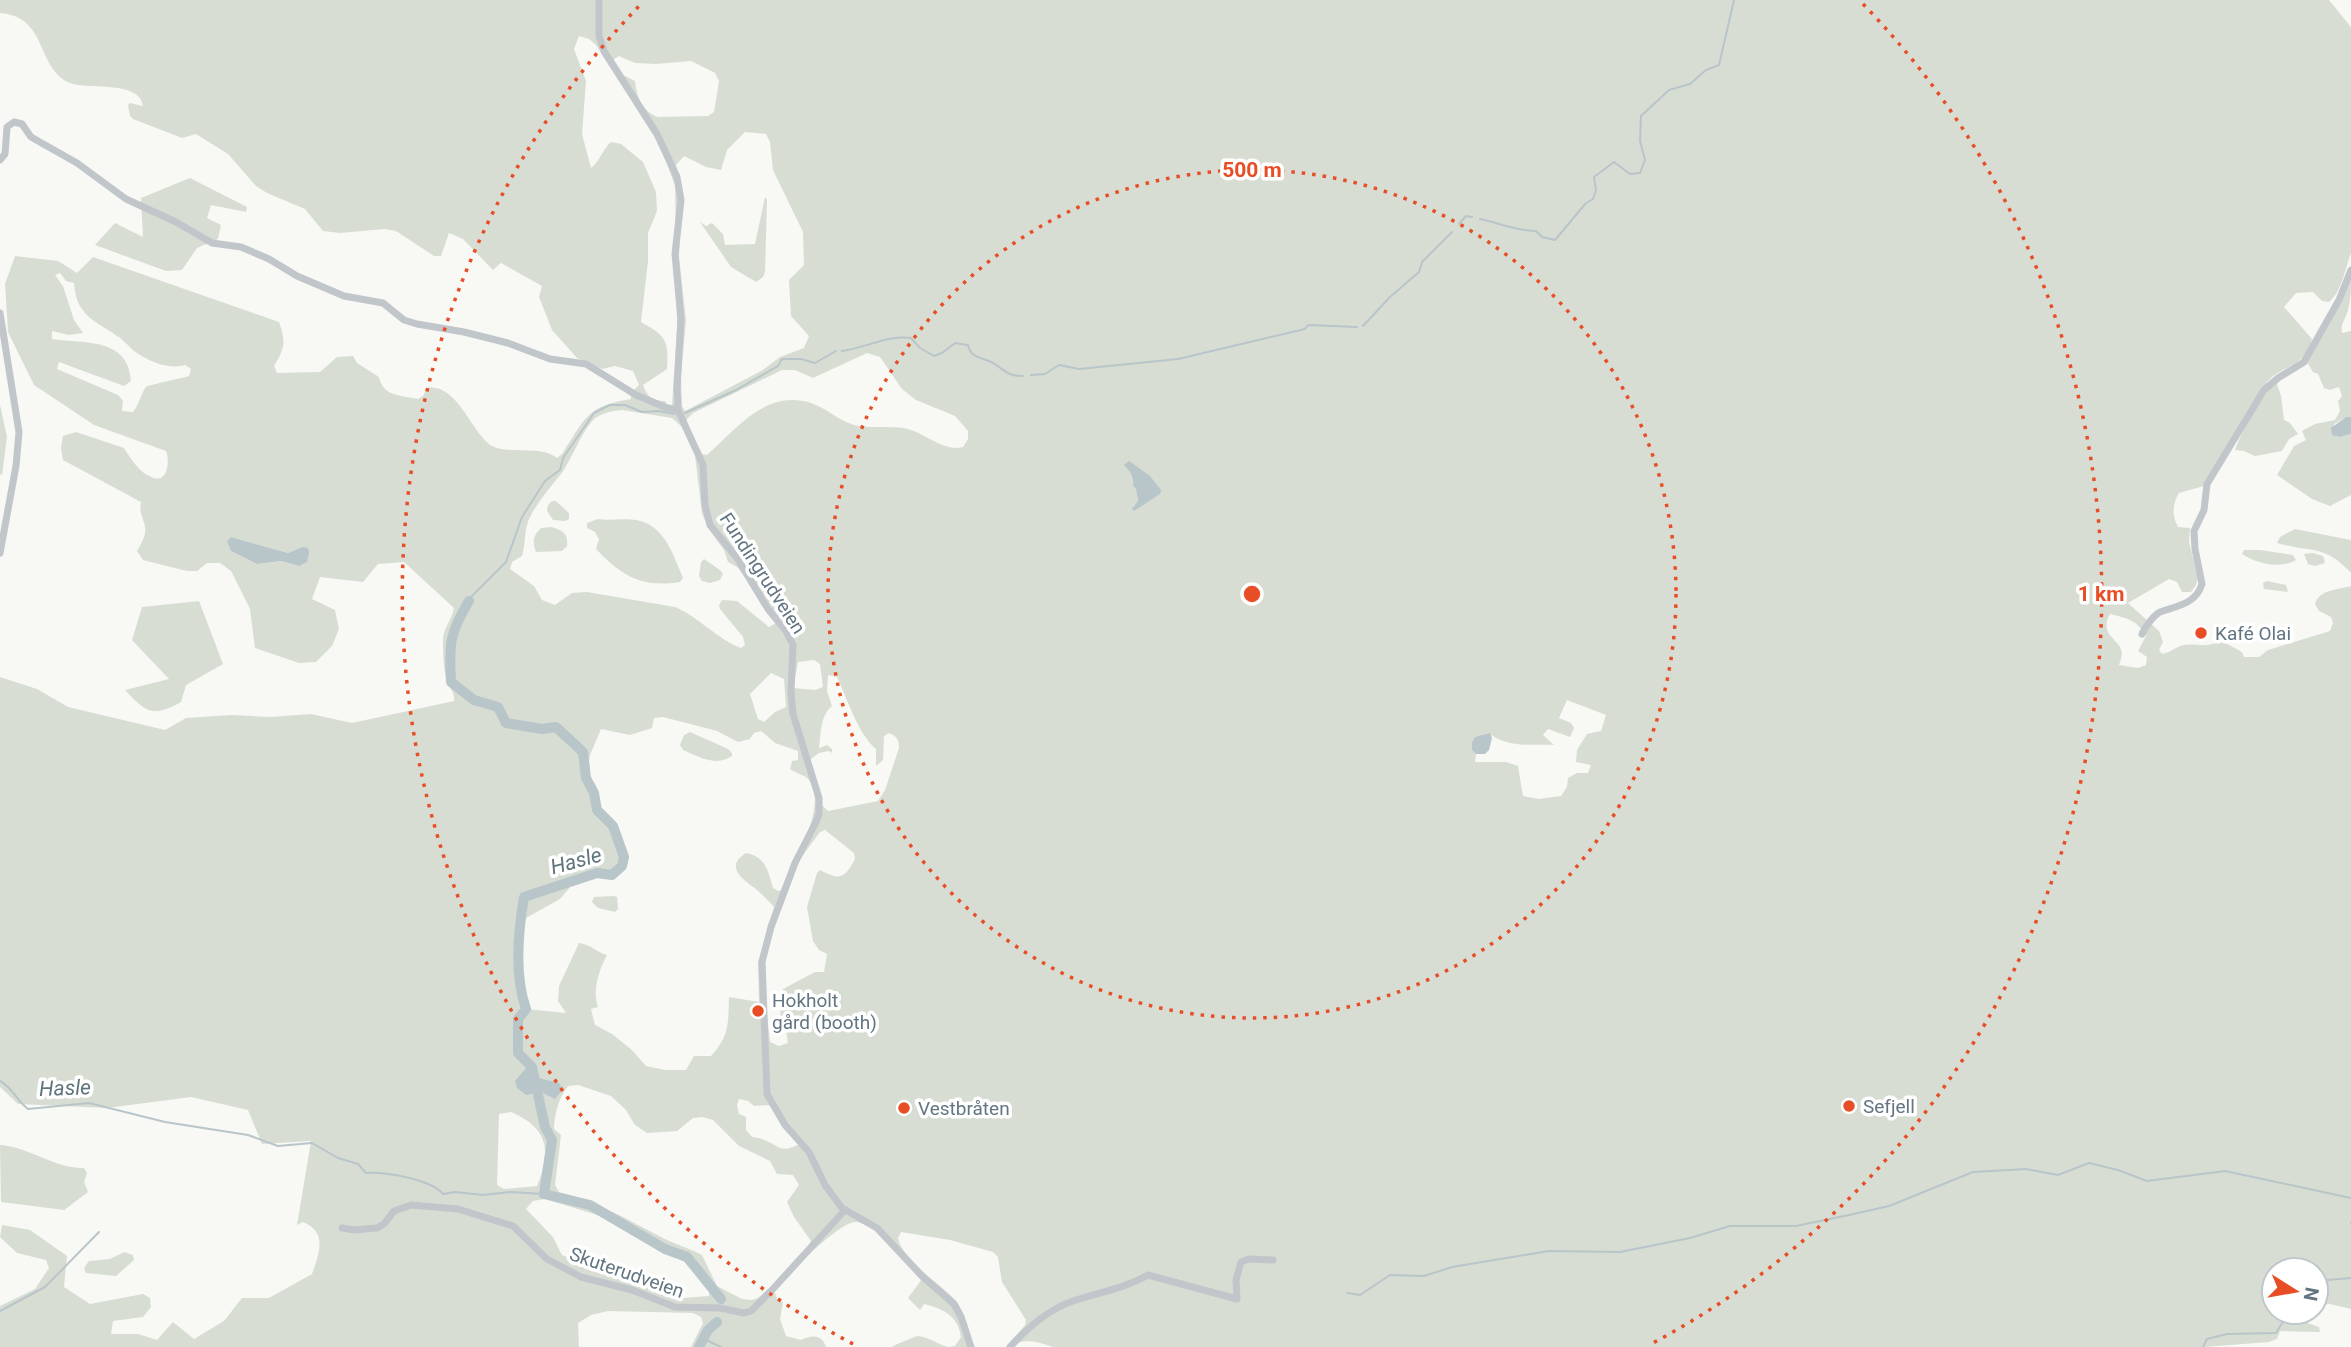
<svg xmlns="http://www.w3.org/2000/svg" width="2351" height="1347" font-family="Roboto,sans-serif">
  <rect width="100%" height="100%" fill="#f8f8f5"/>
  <g fill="#d8ddd4" fill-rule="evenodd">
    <path d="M0 0H2329L2351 27V253C2345 269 2342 291 2329 302L2322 301 2313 292 2296 293 2284 307 2312 339C2305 368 2283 364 2267 382L2204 486 2179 493C2172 504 2172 516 2178 527L2190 528 2189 542 2198 579 2196 585 2191 592H2182L2177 582 2169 579 2128 603 2159 631 2163 642 2159 650 2162 654C2171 653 2176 646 2184 645 2197 643 2208 649 2220 640L2242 652 2244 657H2259L2268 650 2330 631 2333 623 2331 617 2319 611 2315 604C2320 589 2337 590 2351 586V1309L2330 1304 2318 1305 2316 1315 2305 1318V1322L2319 1327 2320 1332 2280 1331 2277 1339 2269 1342 2205 1347H1053C1035 1341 1025 1338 1007 1347L1025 1325 1026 1320 1002 1282 998 1257 993 1252 950 1240 901 1232 898 1238C904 1263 939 1282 955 1300 966 1313 969 1331 974 1347H949L955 1346 961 1337C958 1316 944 1309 924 1304L920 1310 908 1298 922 1279C905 1262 881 1226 857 1222 841 1219 785 1277 774 1291L778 1301 783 1302 780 1319 786 1336 801 1340C811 1335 822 1334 826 1347H691L703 1323 701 1317 693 1313 608 1311 591 1315 578 1323 579 1347H0V1306L35 1289 49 1268 46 1260 17 1253 0 1237 2 1225 30 1230 67 1256 64 1287 90 1304 143 1294 150 1298 151 1307 143 1317 113 1321 111 1334H138L157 1340 173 1322 194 1339 224 1321 242 1298H269L312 1274C319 1254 328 1232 303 1222L297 1225 311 1141 262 1144 248 1110 191 1097 107 1108 18 1104 0 1087V677L37 689 68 707 165 730 186 718 232 715 270 717 311 714 352 723 454 701C455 691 449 689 447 680 443 669 443 651 443 640 443 628 452 620 454 608L404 562 378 564 363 582 320 577 312 599 335 610 339 629 332 646 316 662 299 663 255 648 250 609 231 571 220 563H207L197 571H187L143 560 137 551C140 546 144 539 145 533 147 522 138 516 141 502L63 460 61 448 63 436 76 432 124 448C131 459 139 472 151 477 168 485 170 461 166 451L94 425 34 385 8 332 5 284 15 256 58 261 77 273 93 257 279 322C286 342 285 348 274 366L277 373 320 372 337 357 353 356 357 363 379 377C383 397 401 395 418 399L423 396 427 388C456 383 470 429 489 444 504 456 540 444 557 458L562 454C586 418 586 406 631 399V393L639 385 633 371 615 366 602 369 577 358 552 330 539 297 542 286 501 263 493 270 463 239 449 233 441 256H434L396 231 385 229 340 233 323 231 305 209 267 193 256 186 228 154 196 134 182 138 133 119 130 116 128 105 130 103 143 106C140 80 89 90 70 83 35 68 49 17 0 13ZM579 36 589 39 596 45 661 147 675 186 677 329 672 405 667 404 665 401C652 401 647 396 643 385L667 369C669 340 666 336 641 322L648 261V233L657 211 656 192 643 162 621 144 611 142C603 149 600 161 591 168L582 134 586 81 574 49ZM619 56 635 63 656 64 691 61 715 73 719 81 714 112 708 116 658 117C641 111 637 96 635 81L623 75 613 60ZM745 132 766 134 770 142 773 170 803 232 804 265 789 280 791 316 809 336 804 348 780 357 763 370 685 411 682 406 681 375 686 321 679 256 682 196 676 165 684 156 706 167 721 170 727 150ZM60 273 66 281 74 283C75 292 76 301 82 309 90 321 106 328 117 336 124 340 128 346 134 351 148 361 168 370 185 365L191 369 189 376C183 378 148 385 146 387 141 393 139 405 133 412L122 411 123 401 118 395 57 369 59 362 124 386 131 381C128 337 85 344 52 339V331L69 335 83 333 74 320 63 286 55 275ZM867 353 880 357 902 389 916 400 955 416 968 431V439L963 447C944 452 926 434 908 429 891 425 871 429 854 425 838 420 826 408 811 403 765 389 737 429 707 455L702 454 687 425V419L693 413 782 370H795L813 378ZM622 410 672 418 682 427 695 455 702 514 711 532 724 550 728 562 737 567 743 574 776 623 769 627 737 601 722 600 719 605 720 609 743 637 745 645 741 648C717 639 699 617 675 607L587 592 572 593 555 605 542 600 534 586 510 569 512 562 522 556C526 543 524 531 529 519 537 502 550 488 561 474 573 457 579 437 592 421 600 413 612 411 622 410ZM1129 470 1150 476 1155 484 1133 506 1138 501 1136 489 1133 486 1134 480ZM231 537 288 553 302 547 299 566 281 561 257 564 231 551ZM2110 614C2127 618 2137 620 2146 636L2138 651 2147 657 2146 665 2138 668 2119 665C2120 663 2122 655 2122 653 2120 638 2098 636 2110 614ZM814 660 820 664 823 687 815 690 793 688 798 662ZM771 673 784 679 786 707 775 712 764 722 758 719 750 694ZM828 675 837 677C847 698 858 734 876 749V766L883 760 884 736 889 733C897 736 899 740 899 748L885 790 878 801 828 811 822 805 810 764 811 759 819 753 829 751 832 753V749L827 745 819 748C821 733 820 716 832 706L827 691ZM1567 700 1606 715 1601 731 1587 734 1577 750 1576 762 1591 765 1588 773H1577L1568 778 1567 787 1561 796 1539 799 1523 796 1518 766 1506 762H1475L1476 754 1472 750 1490 734C1508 748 1532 744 1554 745L1543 735 1548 729 1570 737 1574 728 1571 723 1559 718ZM663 717 717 731 738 742 750 739 754 733 761 731 775 743 798 751V760L792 761 790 769C796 773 805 775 809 780 829 807 792 863 781 890L778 891 773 888C768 871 766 857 746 853 725 866 741 878 753 887 757 889 771 903 774 907L758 962 759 1002 729 997C728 1024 730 1035 711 1056H694L686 1070H665L646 1066 632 1050 612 1034 595 1025 591 1009 598 1007C592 991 599 970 607 955 596 952 590 944 579 943L559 986 558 1001 566 1013 526 1009 520 991V924L526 918 560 899 571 886 597 873 612 875 622 866 624 857 613 826 597 810 594 793 586 778 590 755 601 729 630 735 652 728 654 718ZM825 830 854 853 855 859C844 880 839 880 820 870L817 873 807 907 813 941 819 950 827 954 824 972H815L783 989 780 1017 785 1023 788 1043 779 1046 770 1042 763 979 768 942 798 862 820 832ZM578 1085 611 1096 626 1110 635 1125 647 1133 677 1131 693 1118 702 1117 713 1120 739 1146 770 1161 777 1174 793 1175 799 1185 787 1202 794 1217 811 1241 806 1249 772 1286 758 1298 752 1300 742 1299 717 1286 702 1255C689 1248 674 1244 661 1237 627 1219 596 1201 559 1192L555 1185 561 1135 554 1129C554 1115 559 1097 568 1086ZM739 1099 748 1101 754 1106 769 1105 799 1144C777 1157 776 1139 752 1137L746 1130V1117L739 1114 737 1105ZM511 1112C548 1128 552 1150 537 1186L504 1189 497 1185 499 1114ZM545 1199 604 1217 627 1229 688 1264 709 1292V1296L684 1298 630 1276 594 1267 562 1255 553 1237 526 1209 533 1201ZM2274 1270H2316V1312H2274Z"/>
    <path d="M190 178 247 207 246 212 211 205 207 218 221 225 218 239 197 248 182 270 166 271 95 245 115 223 143 237 141 198Z"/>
    <path d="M765 197 767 200 765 272 763 277 756 282 731 267 700 222 706 226 712 223 723 234 725 245 755 244Z"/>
    <path d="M2351 278C2351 289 2351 299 2348 310 2346 319 2340 324 2342 333L2351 331V417H2346L2334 424 2336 437 2351 434V495L2330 506 2312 499 2277 475 2294 446 2306 440 2302 431 2315 424 2335 420 2340 411 2338 401 2342 396 2339 387 2330 390 2324 388 2318 374 2313 372 2307 362Z"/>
    <path d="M2276 381 2281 396 2284 420 2290 423 2298 434 2289 439 2282 451 2255 456 2244 451 2235 450C2244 425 2259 401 2276 381Z"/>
    <path d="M0 405 7 437 2 475 0 474Z"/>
    <path d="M552 501H556L569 513V519L565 521 553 520 547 511 548 505Z"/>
    <path d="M598 519C610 521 624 518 636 520 665 525 673 555 683 578L680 582C641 588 622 576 596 549L599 539 595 532 587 528V523Z"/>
    <path d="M552 527C563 531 568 533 567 546L562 551 536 552C532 541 533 536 541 528Z"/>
    <path d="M2295 529 2351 540V573C2324 544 2311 553 2277 543L2280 537Z"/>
    <path d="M2244 550H2260L2293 555 2296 560C2281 569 2257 564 2242 554Z"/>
    <path d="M2313 553 2323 556 2325 563 2315 566 2308 564 2304 554Z"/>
    <path d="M704 559 720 570 723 574 720 580 710 583 702 581 699 576 701 562Z"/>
    <path d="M2267 581 2286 585 2288 592 2264 589 2263 583Z"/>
    <path d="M199 601 223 664 186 685 181 702C153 718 145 712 125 690L169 679 132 640 142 607Z"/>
    <path d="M690 732 728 749 732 753V756C715 767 700 757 683 750L680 745 684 735Z"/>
    <path d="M614 896 617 897 618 909 615 912 598 908 592 902 594 897Z"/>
    <path d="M0 1145C30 1147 55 1169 84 1168L87 1173 84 1182 88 1192 64 1210 1 1202Z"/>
    <path d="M124 1252 133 1255 134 1260 116 1276 86 1273 84 1268 89 1261 110 1259Z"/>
    <path d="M918 1336C929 1337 937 1344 948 1347H892C894 1345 914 1337 918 1336Z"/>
  </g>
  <g fill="#b8c5c9">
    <path d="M2346 417H2351V434L2339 437 2332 435 2331 428Z"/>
    <path d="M1129 461 1150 476 1161 490 1160 494 1134 511 1132 509 1138 501 1136 489 1133 486C1134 477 1130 471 1124 465Z"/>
    <path d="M231 537 288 553 302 547 308 548 309 553 307 562 299 566 281 561 257 564 231 551 227 541Z"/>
    <path d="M1490 733 1492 738 1489 750 1485 754H1476L1472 750V743L1475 737Z"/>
    <path d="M528 1066 535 1077 559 1083 563 1089 555 1099 541 1092 526 1095 517 1088 515 1081Z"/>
  </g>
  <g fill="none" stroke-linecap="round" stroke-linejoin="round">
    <g stroke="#b8c5c9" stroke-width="2">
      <path d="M1480 219C1499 223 1516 231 1536 231L1542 237 1555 240 1586 203 1593 199 1596 190 1594 177 1614 162 1630 174 1640 173 1645 160 1640 141 1641 116 1669 90 1690 84 1706 70 1719 65 1734 0"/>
      <path d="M1459 224 1466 216 1472 217"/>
      <path d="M1363 326 1390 297 1419 272 1422 262 1452 232"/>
      <path d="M842 351C865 348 887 335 911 338L920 348 934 356 942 353 955 343 968 345C971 358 980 357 991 362 1005 369 1005 376 1023 376"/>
      <path d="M1031 375 1045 374 1059 365 1079 369 1178 359 1305 329 1308 325 1357 327"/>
      <path d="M685 413 736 390 778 366 782 359H801L815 363 836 351"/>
      <path d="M469 599 506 562 522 517 545 481 560 470 563 458 594 413 610 405H625L642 412 658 411 674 414"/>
      <path d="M0 1081C12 1087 17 1101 28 1109L89 1103 165 1122 248 1135 278 1146 312 1143 338 1158 358 1164 366 1173C385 1172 431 1179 443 1194L455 1192 483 1195 510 1192 544 1194"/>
      <path d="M2351 1222V1223"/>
      <path d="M2316 1289 2328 1280 2351 1278"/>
      <path d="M1347 1293 1360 1295 1390 1275 1424 1276 1452 1267 1549 1251 1620 1252 1690 1238 1730 1226H1796L1849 1215 1889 1206 1973 1172 2026 1169 2058 1175 2089 1163 2118 1170 2147 1181 2225 1171 2351 1198"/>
      <path d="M0 1311 45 1287 99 1232"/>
      <path d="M704 1339 721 1347"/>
      <path d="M2203 1347 2207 1339 2227 1334 2276 1333 2284 1320 2285 1312"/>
    </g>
    <g stroke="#b8c5c9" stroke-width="10">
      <path d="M469 601C449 634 449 645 451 682L474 700 498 707 506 723 542 729 556 727 583 752 586 778 594 793 597 810 613 826 624 857 622 866 612 875 597 873 524 897C518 932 514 975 526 1009L518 1019V1053L532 1067 545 1127 552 1140 544 1194 590 1205 665 1249 687 1257 721 1299"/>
      <path d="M699 1347 708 1330 717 1322"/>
    </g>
    <g stroke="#c1c6ca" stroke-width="7">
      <path d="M599 0V36L604 51 657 134 677 177 681 200 675 254 681 319 677 388 678 410 703 465 705 505 710 525 737 558 768 609 786 631 793 645 791 692 793 714 819 798V814L816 822 795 863 771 927 762 962 767 1094 785 1125 809 1152 825 1185 842 1208 877 1228 922 1276 954 1304 961 1317 971 1347"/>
      <path d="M0 160 5 154 7 127 14 122 22 124 31 137 77 163 126 199 176 222 212 243 241 247 269 259 297 276 344 296 383 303 404 320 417 324 464 332 508 343 550 359 586 364 636 395 667 408 678 410"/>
      <path d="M0 313 19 432 16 466 0 553"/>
      <path d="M2142 634C2145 627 2153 616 2160 612 2177 606 2196 604 2202 584L2195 549 2194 531 2204 510 2207 484 2264 390 2278 378 2304 362 2339 300 2351 270"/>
      <path d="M342 1228 354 1230 377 1228 384 1224 394 1211 411 1205 458 1209 513 1226 547 1259 581 1277 632 1290 675 1307 720 1308 744 1313 751 1311 772 1290 845 1210"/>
      <path d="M1010 1347C1028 1327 1050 1308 1076 1300 1101 1292 1125 1288 1148 1275L1237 1299 1236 1280 1241 1262 1249 1259 1273 1260"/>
    </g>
  </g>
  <g fill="none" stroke="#e84e26" stroke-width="3.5" stroke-dasharray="3.5 7">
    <circle cx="1252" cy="594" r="424"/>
    <path d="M853 1344A849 849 0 0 1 641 4M1863 4A849 849 0 0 1 1651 1344"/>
  </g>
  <g fill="#e84e26" stroke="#fff" stroke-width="2.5">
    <circle cx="2201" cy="633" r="7"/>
    <circle cx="758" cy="1011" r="7"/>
    <circle cx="1849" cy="1106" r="7"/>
    <circle cx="904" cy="1108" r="7"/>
  </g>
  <g text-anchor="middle" stroke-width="7" stroke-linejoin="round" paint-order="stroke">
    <g font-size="19" fill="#627581" stroke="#fff">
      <text transform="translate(763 573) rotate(57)" y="7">Fundingrudveien</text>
      <text transform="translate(627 1272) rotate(19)" y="7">Skuterudveien</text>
    </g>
    <g font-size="19" fill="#627581" stroke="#fff" text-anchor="start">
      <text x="2215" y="640">Kafé Olai</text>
      <text x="772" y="1007">Hokholt<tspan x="772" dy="22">gård (booth)</tspan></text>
      <text x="1863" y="1113">Sefjell</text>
      <text x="918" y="1115">Vestbråten</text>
    </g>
    <g font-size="21" font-style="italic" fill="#5e747c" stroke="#fff">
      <text transform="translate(576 861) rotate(-15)" y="7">Hasle</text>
      <text transform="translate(65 1088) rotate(-2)" y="7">Hasle</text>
    </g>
  </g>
  <circle cx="1252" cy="594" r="10" fill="#e84e26" stroke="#fff" stroke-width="3.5"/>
  <g font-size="21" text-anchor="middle" font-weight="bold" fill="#e84e26" stroke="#fff" stroke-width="7" stroke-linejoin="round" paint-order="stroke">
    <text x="1252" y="177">500 m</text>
    <text x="2101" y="601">1 km</text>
  </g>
  <g transform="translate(2295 1291) rotate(101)"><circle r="33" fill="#ffffff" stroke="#c0c8cd" stroke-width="2"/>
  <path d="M0-5L12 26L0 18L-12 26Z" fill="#e84e26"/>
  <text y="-10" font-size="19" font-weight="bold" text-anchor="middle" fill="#627581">N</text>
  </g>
</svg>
